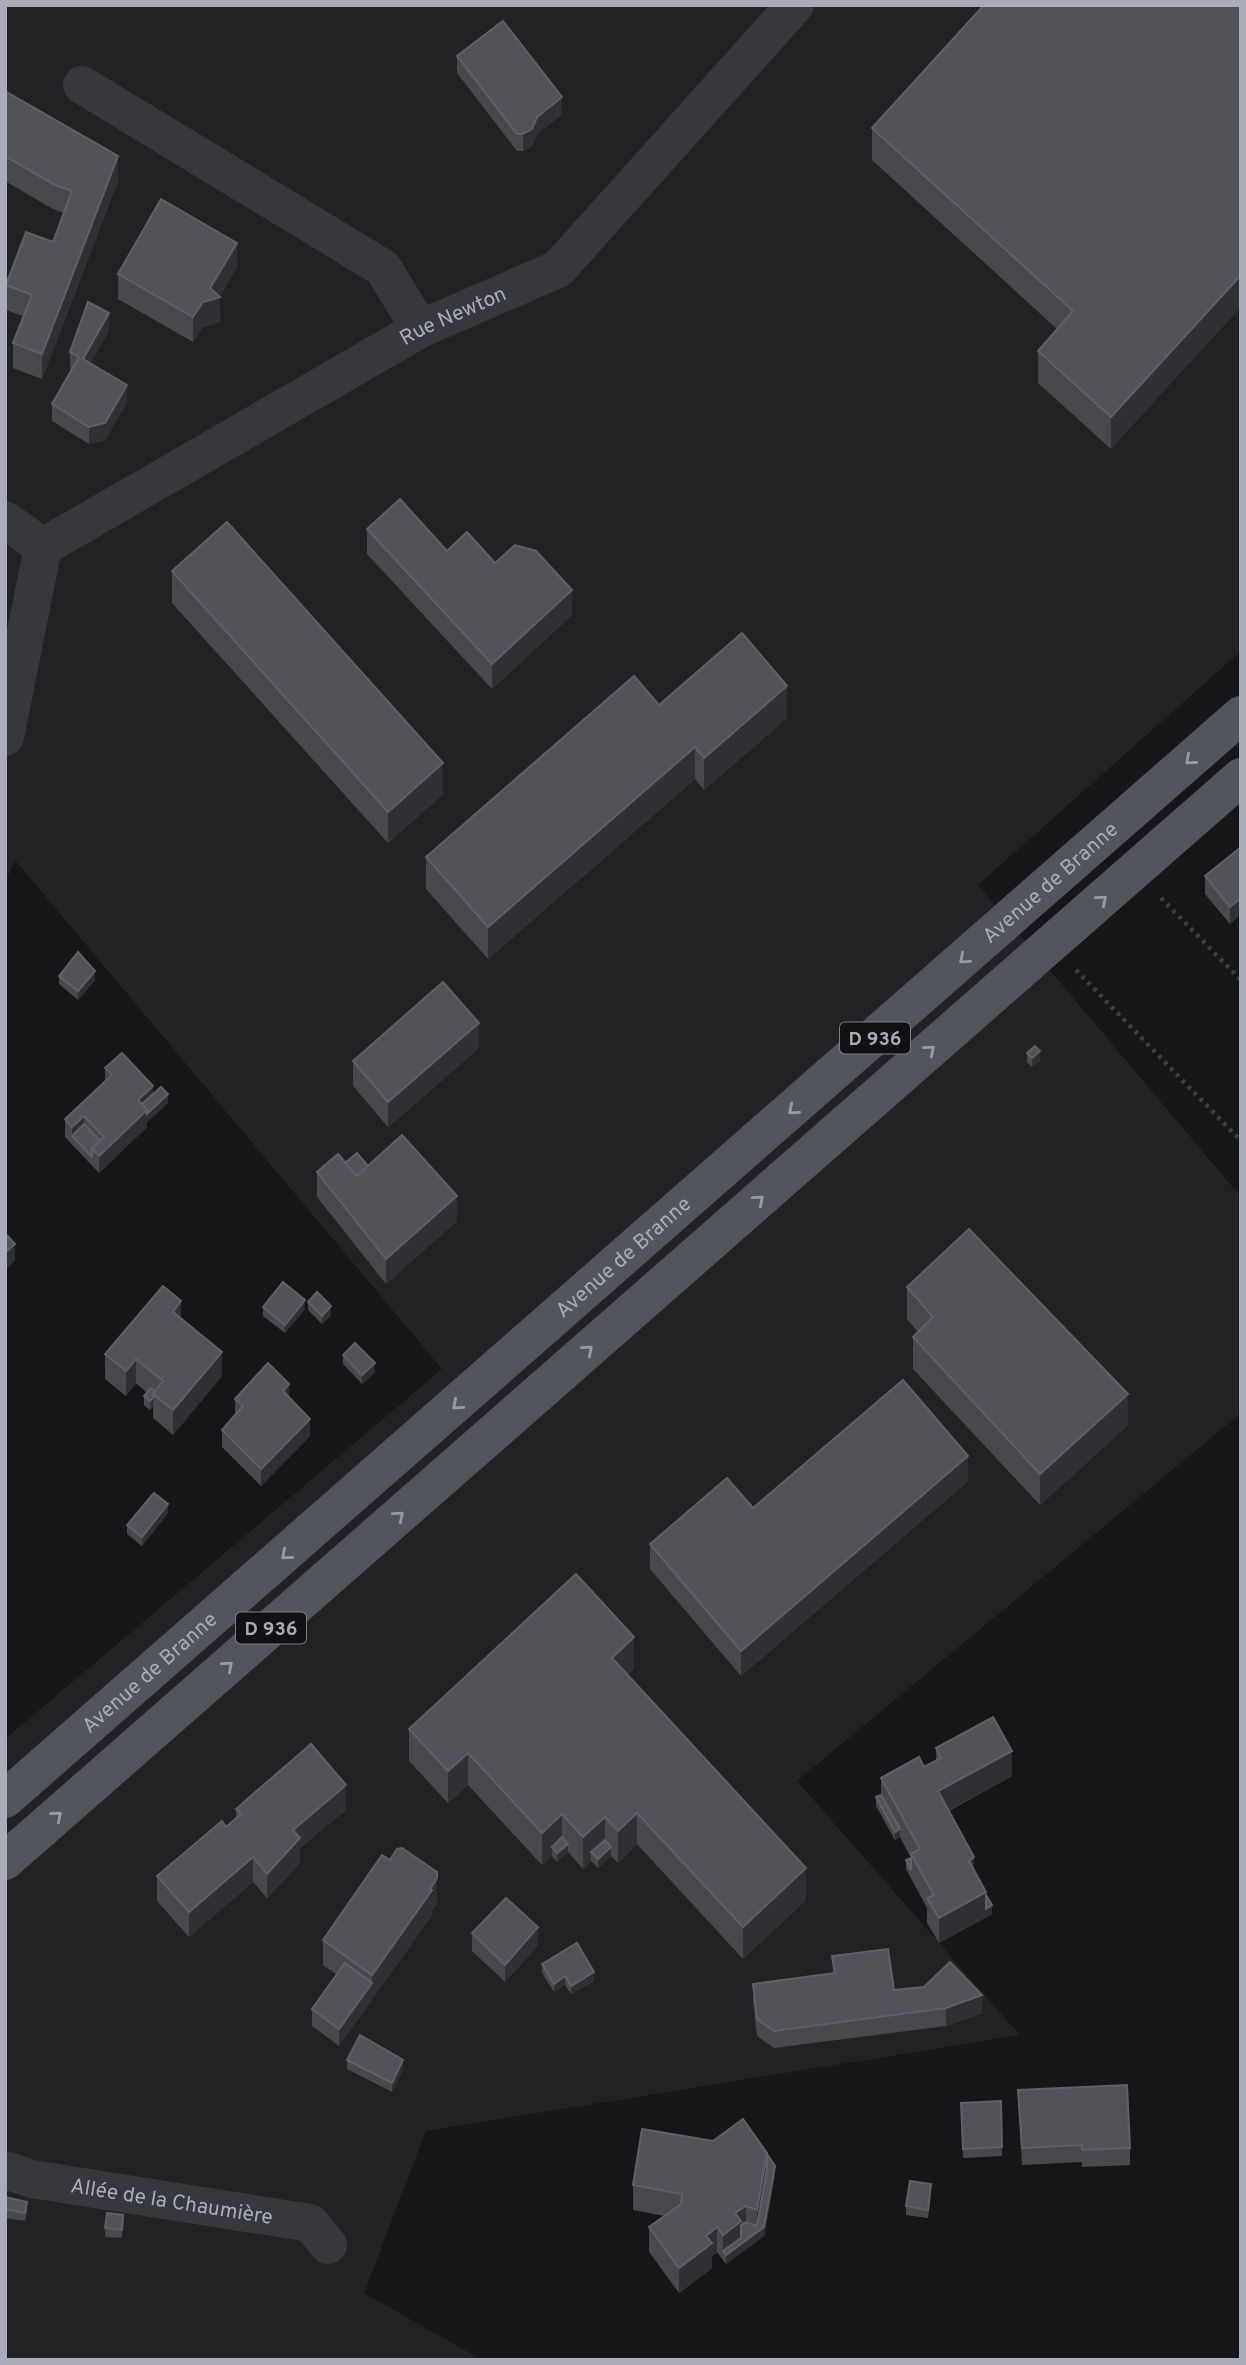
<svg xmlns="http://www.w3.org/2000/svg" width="1246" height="2365" font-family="Overpass,sans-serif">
  <rect width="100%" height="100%" fill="#161618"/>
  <path fill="#222225" d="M5 5H1241V651L978 885 1241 1197V1413L797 1781 1020 2035 426 2131 364 2293 482 2360H5V1739L442 1369 15 860 5 883Z"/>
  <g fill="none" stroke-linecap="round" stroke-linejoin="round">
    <g stroke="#3d3f44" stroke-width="4.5" stroke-dasharray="3.5 5" stroke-linecap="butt">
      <path d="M1161 898 1241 980"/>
      <path d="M1076 970 1241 1141"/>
    </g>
    <g stroke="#37383d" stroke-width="38">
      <path d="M82 85 383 268 420 329"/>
      <path d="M5 520 43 547 5 737"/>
      <path id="s1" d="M43 547 420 329 558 269 795 5"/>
      <path id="s2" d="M5 2170 32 2179 310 2223 328 2245"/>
    </g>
    <g stroke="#53555c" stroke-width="38">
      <path id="s3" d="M5 1799 1241 715"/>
      <path d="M5 1861 1241 777"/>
    </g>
  </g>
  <g fill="#47494d">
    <path d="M1241 5 1111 449 1038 383V351L1057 329 872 160V128Z"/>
    <path d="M457 56 562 114 537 134 532 146 523 151H517L457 73Z"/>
    <path d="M5 91 118 181 42 379 13 368V343L23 316 6 310V285L53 242 64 213 53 209 5 181Z"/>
    <path d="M237 267 219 297 220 322 203 327 193 342 118 299V274Z"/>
    <path d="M109 331 90 363 127 402 105 440 89 444 52 421V404L72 370 70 369V352Z"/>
    <path d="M367 529 495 563 572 615 492 689 367 554Z"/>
    <path d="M172 571 443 794 388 843 172 603Z"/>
    <path d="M659 705 787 718 704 790 695 779 488 959 426 889V857Z"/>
    <path d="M1241 847 1230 924 1205 894V876Z"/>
    <path d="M59 976 95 980 78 1000 59 984Z"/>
    <path d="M479 1048 388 1127 353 1086V1061Z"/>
    <path d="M1027 1053 1040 1060 1032 1067 1027 1062Z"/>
    <path d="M105 1068 168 1103 147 1122V1127L99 1173 65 1137V1119L105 1081Z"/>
    <path d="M345 1163 368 1166 457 1221 386 1284 317 1197V1172Z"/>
    <path d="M907 1287 1128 1425 1040 1505 913 1369V1337L918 1332 907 1319Z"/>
    <path d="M308 1302 331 1315 322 1324 308 1310Z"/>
    <path d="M263 1307 305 1309 285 1333 263 1316Z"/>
    <path d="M181 1318 222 1376 173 1435 153 1418V1406L150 1410 144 1405V1396L147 1393 136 1383 126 1396 105 1379V1354Z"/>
    <path d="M343 1355 375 1372 362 1384 343 1364Z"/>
    <path d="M289 1397 310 1436 261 1486 222 1447V1430L235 1415V1399Z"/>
    <path d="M968 1481 741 1676 650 1569V1544L753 1508Z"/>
    <path d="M168 1513 142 1546 127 1534V1525Z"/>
    <path d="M634 1668 627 1675 806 1900 743 1959 637 1844 618 1863 611 1856 598 1868 591 1861 583 1869 568 1852 557 1862 552 1856 542 1865 468 1785 448 1803 409 1761V1729Z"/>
    <path d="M936 1748 1012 1776 949 1811 974 1871 986 1895 992 1914 939 1943 927 1923V1908L906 1869V1860L911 1858 900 1837 895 1840 876 1806V1797L881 1795V1778L924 1767 936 1760Z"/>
    <path d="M236 1809 346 1810 300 1848V1863L267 1898 253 1882 189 1937 157 1901V1876L236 1819Z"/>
    <path d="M437 1903 432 1911V1915L339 2046 312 2026V2009L337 1975 323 1965V1940Z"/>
    <path d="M472 1933 538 1945 505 1982 472 1951Z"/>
    <path d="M832 1956 894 1990 982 2013 946 2026 774 2048 757 2036 753 2001V1984L833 1974Z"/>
    <path d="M542 1964 594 1981 571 1994 565 1985 554 1992 542 1973Z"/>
    <path d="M347 2060 403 2069 392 2092 347 2069Z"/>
    <path d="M1018 2090 1130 2148V2165L1082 2167V2162L1022 2165Z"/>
    <path d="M1001 2101 1002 2156 963 2158 961 2103Z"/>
    <path d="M775 2175 764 2236 726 2264 717 2252 712 2256V2268L679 2293 649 2252V2227L665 2216 633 2210V2185Z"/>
    <path d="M931 2193 928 2218 906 2215V2206Z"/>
    <path d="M5 2197 27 2210 25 2221 5 2218Z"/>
    <path d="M123 2223 122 2238 105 2237V2228Z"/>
  </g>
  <g fill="#2f3033">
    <path d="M562 97V114L537 134 532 146 523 151V134L537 117Z"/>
    <path d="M118 156V181L42 379V354Z"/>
    <path d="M237 243V267L219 297 220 322 203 327 193 342V317Z"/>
    <path d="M1241 275V307L1111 449V417Z"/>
    <path d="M109 313V331L83 376V359Z"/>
    <path d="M127 385V402L105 440 89 444V427Z"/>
    <path d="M572 590V615L492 689V664Z"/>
    <path d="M787 686V718L704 790V758Z"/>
    <path d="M695 747V779L488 959V927Z"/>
    <path d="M443 763V794L388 843V812Z"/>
    <path d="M1241 898V915L1230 924V907Z"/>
    <path d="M95 971V980L78 1000V991Z"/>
    <path d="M479 1023V1048L388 1127V1102Z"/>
    <path d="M1040 1051V1060L1032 1067V1058Z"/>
    <path d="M153 1086V1103L142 1113 138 1100Z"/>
    <path d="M168 1094V1103L147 1122V1127L99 1173V1156L147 1110Z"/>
    <path d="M84 1116V1133L72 1136V1144V1127Z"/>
    <path d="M457 1196V1221L386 1284V1259Z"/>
    <path d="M15 1244V1261L5 1270V1253Z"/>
    <path d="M305 1300V1309L285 1333V1325Z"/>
    <path d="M181 1301V1326L173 1312Z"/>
    <path d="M331 1306V1315L322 1324V1316Z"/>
    <path d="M222 1352V1376L173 1435V1410Z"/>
    <path d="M136 1359V1383L126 1396V1371Z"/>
    <path d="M375 1363V1372L362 1384V1375Z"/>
    <path d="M289 1384V1401L283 1391Z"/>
    <path d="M1128 1394V1425L1040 1505V1474Z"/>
    <path d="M153 1397V1406L150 1410V1401Z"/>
    <path d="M310 1419V1436L261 1486V1469Z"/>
    <path d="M968 1456V1481L741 1676V1651Z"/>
    <path d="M168 1504V1513L142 1546V1537Z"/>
    <path d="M634 1637V1668L612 1690V1658Z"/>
    <path d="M1012 1751V1776L938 1816V1791Z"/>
    <path d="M468 1753V1785L448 1803V1771Z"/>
    <path d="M346 1785V1810L300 1848V1863L267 1898V1874L293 1830Z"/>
    <path d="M637 1813V1844L618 1863V1831Z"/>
    <path d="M562 1814V1846L552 1847V1856L542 1865V1833Z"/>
    <path d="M605 1817V1849L591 1852V1861L583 1869V1837Z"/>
    <path d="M900 1829V1838L895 1840V1832Z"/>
    <path d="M568 1844V1852L557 1862V1853Z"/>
    <path d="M611 1847V1856L598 1868V1859Z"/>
    <path d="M253 1857V1882L189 1937V1912Z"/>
    <path d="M974 1857V1882L969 1861Z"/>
    <path d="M806 1868V1900L743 1959V1927Z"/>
    <path d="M437 1878V1903L432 1911V1915L339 2046V2029L372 1983V1975Z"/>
    <path d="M986 1892V1917L939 1943V1918Z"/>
    <path d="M992 1905V1914L986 1917V1909Z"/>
    <path d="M538 1927V1945L505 1982V1965Z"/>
    <path d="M594 1972V1981L571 1994V1986Z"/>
    <path d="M565 1976V1985L554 1992V1984Z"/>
    <path d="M982 1995V2013L946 2026V2008Z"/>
    <path d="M403 2060V2069L392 2092V2083Z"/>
    <path d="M767 2153V2178L775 2166V2175L764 2236 726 2264V2255L723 2251V2260V2235L735 2213 746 2206V2231L757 2233V2210Z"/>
    <path d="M931 2184V2193L928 2218V2210Z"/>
    <path d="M717 2227V2252L712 2256V2268L679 2293V2268L706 2236Z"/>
  </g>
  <g fill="#525359" stroke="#5f6168" stroke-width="2">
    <path d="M984 5H1241V275L1111 417 1038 351 1073 311 872 128Z"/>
    <path d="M503 21 562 97 537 117 532 129 523 134H517L457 56Z"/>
    <path d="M5 91 118 156 42 354 13 343 32 295 6 285 26 232 53 242 72 191 53 184 5 156Z"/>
    <path d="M161 199 237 243 210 288 220 297 203 302 193 317 118 274Z"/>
    <path d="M88 302 109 313 83 359 127 385 105 423 89 427 52 404 79 357 70 352Z"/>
    <path d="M400 499 447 551 467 532 495 563 515 545 536 551 572 590 492 664 367 529Z"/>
    <path d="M227 522 443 763 388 812 172 571Z"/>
    <path d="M742 633 787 686 704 758 695 747 488 927 426 857 634 676 659 705Z"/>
    <path d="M1241 847V898L1230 907 1205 876Z"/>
    <path d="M78 952 95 971 78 991 59 976Z"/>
    <path d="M443 982 479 1023 388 1102 353 1061Z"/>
    <path d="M1035 1046 1040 1051 1032 1058 1027 1053Z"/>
    <path d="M122 1053 153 1086 138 1100 147 1110 99 1156 92 1148 104 1137 84 1116 72 1127 65 1119 112 1075 105 1068Z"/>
    <path d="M161 1087 168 1094 147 1114V1110L142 1104Z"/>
    <path d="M84 1124 100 1141 92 1148V1157L72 1136Z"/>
    <path d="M402 1135 457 1196 386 1259 317 1172 338 1154 357 1176Z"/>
    <path d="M357 1153 368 1166 357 1176 345 1163Z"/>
    <path d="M969 1229 1128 1394 1040 1474 913 1337 933 1317 907 1287Z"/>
    <path d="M5 1233 15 1244 5 1253Z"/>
    <path d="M283 1282 305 1300 285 1325 263 1307Z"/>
    <path d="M163 1286 181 1301 173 1312 222 1352 173 1410 153 1394 163 1381 136 1359 126 1371 105 1354Z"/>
    <path d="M317 1292 331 1306 322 1316 308 1302Z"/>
    <path d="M355 1343 375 1363 362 1375 343 1355Z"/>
    <path d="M268 1363 289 1384 283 1391 310 1419 261 1469 222 1430 243 1406 235 1399Z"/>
    <path d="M903 1380 968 1456 741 1651 650 1544 727 1478 753 1508Z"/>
    <path d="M151 1388 155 1391 153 1394V1397L150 1401 144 1396Z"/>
    <path d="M154 1493 168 1504 142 1537 127 1525Z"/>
    <path d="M576 1574 634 1637 612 1658 806 1868 743 1927 637 1813 618 1831 605 1817 583 1837 562 1814 542 1833 468 1753 448 1771 409 1729Z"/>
    <path d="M993 1717 1012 1751 938 1791 974 1857 969 1861 986 1892 939 1918 927 1898 934 1895 911 1854 920 1849 881 1778 919 1757 924 1767 941 1758 936 1748Z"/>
    <path d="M311 1744 346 1785 293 1830 300 1838 267 1874 253 1857 189 1912 157 1876 222 1821 226 1827 241 1814 236 1809Z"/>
    <path d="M881 1795 900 1829 895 1832 876 1797Z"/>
    <path d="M562 1837 568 1844 557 1853 552 1847Z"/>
    <path d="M605 1840 611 1847 598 1859 591 1852Z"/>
    <path d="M402 1848 437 1872V1878L430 1889 432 1890 372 1975 323 1940 382 1855 390 1860 397 1849Z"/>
    <path d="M911 1858V1870L906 1860Z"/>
    <path d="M986 1895 992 1905 986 1909Z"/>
    <path d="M506 1898 538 1927 505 1965 472 1933Z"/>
    <path d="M577 1943 594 1972 571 1986 565 1976 554 1984 542 1964Z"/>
    <path d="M888 1949 894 1990 924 1987 950 1962 982 1995 946 2008 774 2031 757 2019 753 1984 835 1973 832 1956Z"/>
    <path d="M345 1963 372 1983 339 2029 312 2009Z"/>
    <path d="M360 2035 403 2060 392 2083 347 2060Z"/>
    <path d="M1127 2085 1130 2148 1082 2150V2145L1022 2148 1018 2090Z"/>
    <path d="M1001 2101 1002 2147 963 2149 961 2103Z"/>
    <path d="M743 2119 767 2153 757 2210 746 2206 735 2213 741 2221 723 2235 717 2227 706 2236 712 2243 679 2268 649 2227 681 2204 682 2194 633 2185 642 2129 713 2141Z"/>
    <path d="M767 2154 775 2166 764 2227 726 2255 723 2251 741 2238V2225L746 2222 757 2226 767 2169Z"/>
    <path d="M910 2181 931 2184 928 2210 906 2206Z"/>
    <path d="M5 2197 27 2202 25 2213 5 2209Z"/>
    <path d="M107 2213 123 2215 122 2230 105 2228Z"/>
  </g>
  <defs><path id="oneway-chevron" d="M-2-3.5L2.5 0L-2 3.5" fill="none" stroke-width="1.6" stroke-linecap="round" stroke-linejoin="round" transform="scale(1.75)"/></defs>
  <g stroke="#979ba6">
    <use href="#oneway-chevron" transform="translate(1190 760) rotate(139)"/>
    <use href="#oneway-chevron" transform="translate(1102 900) rotate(-41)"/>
    <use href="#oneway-chevron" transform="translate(964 959) rotate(139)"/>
    <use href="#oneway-chevron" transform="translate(930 1050) rotate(-41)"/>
    <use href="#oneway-chevron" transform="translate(793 1110) rotate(139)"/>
    <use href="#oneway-chevron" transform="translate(759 1200) rotate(-41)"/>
    <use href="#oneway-chevron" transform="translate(588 1350) rotate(-41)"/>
    <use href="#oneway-chevron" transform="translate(457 1405) rotate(139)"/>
    <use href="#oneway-chevron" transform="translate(399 1516) rotate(-41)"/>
    <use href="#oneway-chevron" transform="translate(286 1555) rotate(139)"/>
    <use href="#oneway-chevron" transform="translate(228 1666) rotate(-41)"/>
    <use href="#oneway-chevron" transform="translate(57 1816) rotate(-41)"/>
  </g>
  <g text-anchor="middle" stroke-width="7" stroke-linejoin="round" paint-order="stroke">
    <g fill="#111113" stroke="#7b7e86" stroke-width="2">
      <rect x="840" y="1022.5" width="70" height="31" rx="5"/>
      <rect x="236" y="1612.5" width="70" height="31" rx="5"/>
    </g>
    <g font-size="19" font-weight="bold" fill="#a8adb8">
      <text x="875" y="1045">D 936</text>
      <text x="271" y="1635">D 936</text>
    </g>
    <g font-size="21" fill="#a8adb8" stroke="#111113">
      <text dy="7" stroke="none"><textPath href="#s1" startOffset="471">Rue Newton</textPath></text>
      <text dy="7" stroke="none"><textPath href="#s3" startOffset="1390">Avenue de Branne</textPath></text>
      <text dy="7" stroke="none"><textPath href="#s3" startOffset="822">Avenue de Branne</textPath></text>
      <text dy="7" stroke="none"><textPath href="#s3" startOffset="192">Avenue de Branne</textPath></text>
      <text dy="7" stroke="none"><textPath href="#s2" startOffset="170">Allée de la Chaumière</textPath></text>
    </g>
  </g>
  <rect width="1246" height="2365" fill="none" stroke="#a8adb8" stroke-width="14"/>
</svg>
